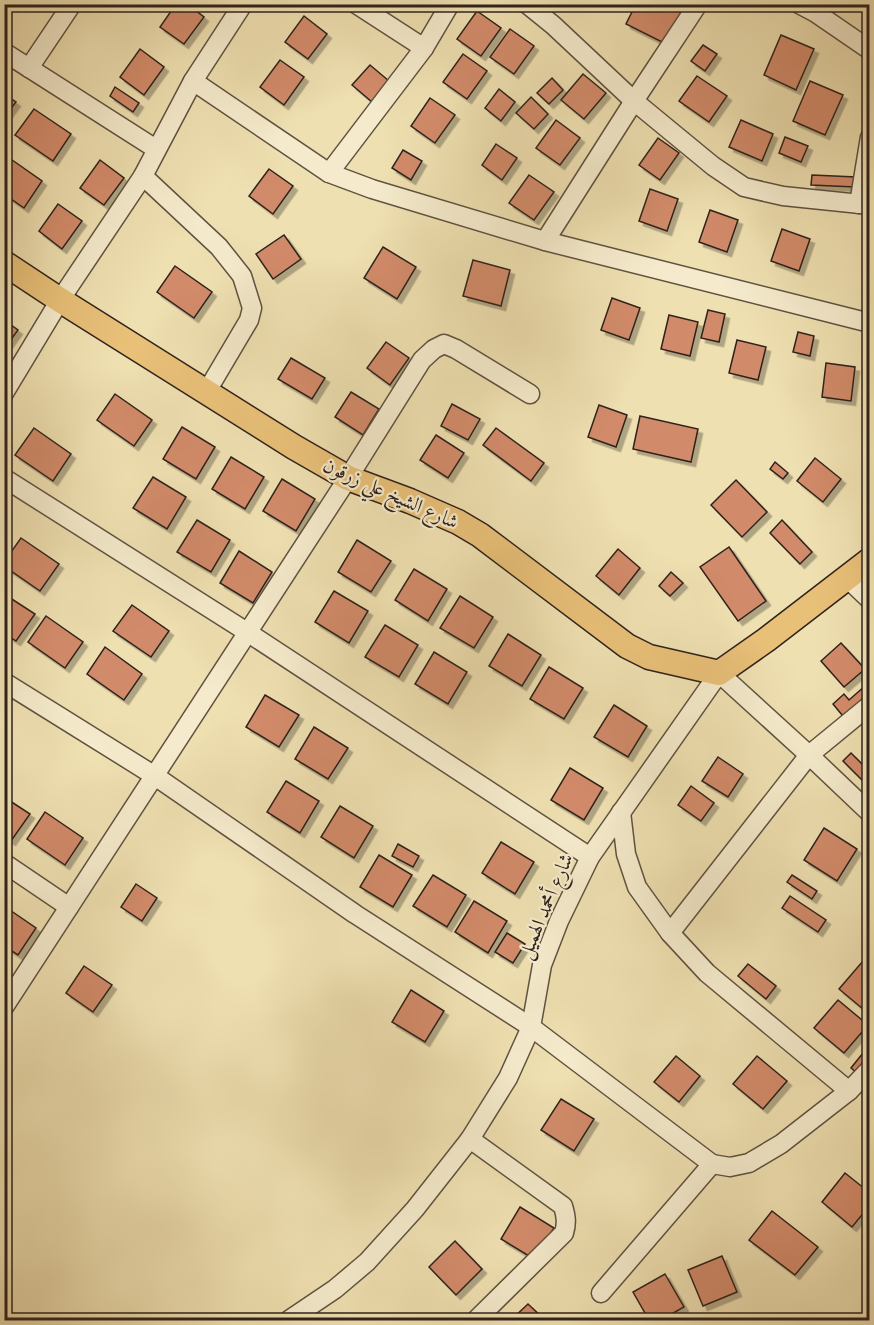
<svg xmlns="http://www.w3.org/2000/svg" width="874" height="1325" font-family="'IM FELL French Canon',Amiri,serif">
  <defs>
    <filter id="shadow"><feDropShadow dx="4.5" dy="4.5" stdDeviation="0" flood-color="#0004"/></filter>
  </defs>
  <rect width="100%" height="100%" fill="#efe0b1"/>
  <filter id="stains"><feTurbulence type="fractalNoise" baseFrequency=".00333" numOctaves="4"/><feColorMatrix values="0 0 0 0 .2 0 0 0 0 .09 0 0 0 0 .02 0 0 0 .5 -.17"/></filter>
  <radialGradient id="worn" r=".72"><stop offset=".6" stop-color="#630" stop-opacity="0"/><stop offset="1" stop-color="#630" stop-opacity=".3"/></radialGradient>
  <g fill="#d28b6b" stroke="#2f221c" stroke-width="1.5" filter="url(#shadow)">
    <path d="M176 4H187L204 17 184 44 160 27Z"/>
    <path d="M636 4H665L682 13 666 44 626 24Z"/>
    <path d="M477 11 501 28 481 56 457 39Z"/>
    <path d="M304 16 327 34 308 59 285 42Z"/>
    <path d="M510 29 534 46 514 74 490 57Z"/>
    <path d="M781 35 814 49 796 90 764 75Z"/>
    <path d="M703 45 717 54 705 71 691 61Z"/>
    <path d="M140 49 164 67 144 95 120 77Z"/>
    <path d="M463 54 487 71 467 99 443 82Z"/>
    <path d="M280 60 304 77 284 105 260 87Z"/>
    <path d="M370 65 389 81 372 102 352 85Z"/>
    <path d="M583 74 606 93 584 119 561 100Z"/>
    <path d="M697 76 727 96 709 122 679 101Z"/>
    <path d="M552 78 563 90 549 104 537 93Z"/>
    <path d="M810 81 843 95 825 135 793 121Z"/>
    <path d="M115 87 139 103 133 112 110 96Z"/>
    <path d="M499 89 515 102 501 121 485 108Z"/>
    <path d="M4 94 16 102 4 118Z"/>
    <path d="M531 97 548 114 534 129 516 113Z"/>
    <path d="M430 98 455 115 435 143 411 126Z"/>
    <path d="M34 109 71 134 53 161 15 135Z"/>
    <path d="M556 120 580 138 560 165 536 148Z"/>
    <path d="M741 120 773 134 762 161 729 147Z"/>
    <path d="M785 137 808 146 801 162 779 153Z"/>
    <path d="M658 138 679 153 660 180 639 165Z"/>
    <path d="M496 144 517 158 502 180 482 165Z"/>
    <path d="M403 150 422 161 411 180 392 168Z"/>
    <path d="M5 155 42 181 24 208 4 194Z"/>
    <path d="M100 160 124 178 104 205 80 188Z"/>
    <path d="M269 169 293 186 273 214 249 196Z"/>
    <path d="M529 175 554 192 534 220 509 203Z"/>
    <path d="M812 175 856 177 855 187 811 185Z"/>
    <path d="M650 189 678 199 667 231 639 221Z"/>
    <path d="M58 204 82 221 62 249 39 231Z"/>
    <path d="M710 210 738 220 727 252 699 242Z"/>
    <path d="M782 229 810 239 799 271 771 261Z"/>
    <path d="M284 235 301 259 273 279 256 254Z"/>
    <path d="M383 247 416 267 397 299 364 278Z"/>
    <path d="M473 260 510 270 501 306 463 296Z"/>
    <path d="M175 266 212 292 194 318 157 292Z"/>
    <path d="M612 298 640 308 629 340 601 330Z"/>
    <path d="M708 310 725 314 719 342 701 338Z"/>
    <path d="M669 315 698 322 690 356 661 349Z"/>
    <path d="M4 320 18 330 4 349Z"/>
    <path d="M798 332 814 336 810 356 793 352Z"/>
    <path d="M737 340 766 347 758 380 729 373Z"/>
    <path d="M386 342 409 358 390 385 367 368Z"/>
    <path d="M291 358 325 378 312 399 278 379Z"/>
    <path d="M826 363 855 367 851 401 822 397Z"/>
    <path d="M351 392 379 409 363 435 335 417Z"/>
    <path d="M115 394 152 420 134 446 97 420Z"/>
    <path d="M452 404 480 419 468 440 441 426Z"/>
    <path d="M599 405 627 415 616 447 588 437Z"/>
    <path d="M640 416 698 429 691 462 633 449Z"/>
    <path d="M182 427 215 447 196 479 163 459Z"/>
    <path d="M34 428 71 454 53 481 15 455Z"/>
    <path d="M496 428 544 463 531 481 483 445Z"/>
    <path d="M436 435 464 453 448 478 420 460Z"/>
    <path d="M231 457 264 477 245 509 212 489Z"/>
    <path d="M815 458 841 479 823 502 797 481Z"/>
    <path d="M775 462 788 473 783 479 770 469Z"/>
    <path d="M153 477 186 497 167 529 133 508Z"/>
    <path d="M282 479 315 499 296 531 263 511Z"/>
    <path d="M736 480 767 512 742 537 711 505Z"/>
    <path d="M197 520 230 540 211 572 177 552Z"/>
    <path d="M782 520 812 552 800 564 770 533Z"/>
    <path d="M21 538 59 564 40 591 4 566V562Z"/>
    <path d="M357 540 391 561 371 592 338 572Z"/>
    <path d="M729 547 766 601 738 621 700 567Z"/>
    <path d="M618 549 640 568 619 595 596 576Z"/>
    <path d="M239 551 272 572 253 603 220 583Z"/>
    <path d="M414 569 447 589 428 621 395 600Z"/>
    <path d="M671 572 683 583 670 596 659 586Z"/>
    <path d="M334 591 368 611 349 643 315 622Z"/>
    <path d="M4 594 35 614 16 641 4 633Z"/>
    <path d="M460 596 493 617 474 648 440 628Z"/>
    <path d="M132 605 169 631 151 657 113 631Z"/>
    <path d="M46 616 83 642 65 668 28 642Z"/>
    <path d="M385 625 418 645 399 677 365 657Z"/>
    <path d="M508 634 541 655 522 686 489 666Z"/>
    <path d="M841 643 865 669 844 687 821 661Z"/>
    <path d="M105 647 142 674 124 700 87 674Z"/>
    <path d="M434 652 467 672 448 704 415 684Z"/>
    <path d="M549 667 583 688 564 719 530 699Z"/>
    <path d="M865 686 870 690V701L847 721 833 704 844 694 849 700Z"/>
    <path d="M265 695 299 715 279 747 246 727Z"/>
    <path d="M614 705 647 726 628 757 594 737Z"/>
    <path d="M314 727 348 748 328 779 295 759Z"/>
    <path d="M851 753 870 772V788L843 761Z"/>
    <path d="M718 757 743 774 728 797 702 781Z"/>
    <path d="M570 768 603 788 584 820 551 800Z"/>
    <path d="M286 781 319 801 300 833 267 812Z"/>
    <path d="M691 786 714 803 701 821 678 805Z"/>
    <path d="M4 797 30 814 11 841 4 836Z"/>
    <path d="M340 806 373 826 354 858 321 837Z"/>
    <path d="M45 812 83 838 65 865 27 839Z"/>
    <path d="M824 828 857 849 837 881 804 860Z"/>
    <path d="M501 842 534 862 515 894 482 873Z"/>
    <path d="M398 844 419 856 413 867 392 856Z"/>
    <path d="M379 855 412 875 393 907 360 887Z"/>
    <path d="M433 875 466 895 447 927 413 906Z"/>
    <path d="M792 875 817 891 812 899 787 882Z"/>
    <path d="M136 884 157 898 142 921 121 907Z"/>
    <path d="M790 896 826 920 818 932 782 908Z"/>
    <path d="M474 901 507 921 488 953 455 932Z"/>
    <path d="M4 906 36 928 18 955 4 946Z"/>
    <path d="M507 933 525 944 513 963 495 952Z"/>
    <path d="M863 961 870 966 869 1014 839 989Z"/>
    <path d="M748 964 776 986 766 999 738 976Z"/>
    <path d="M84 966 112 985 93 1012 66 993Z"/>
    <path d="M411 990 444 1011 425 1042 392 1022Z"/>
    <path d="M838 1000 868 1025 844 1053 814 1028Z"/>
    <path d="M867 1048 870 1050V1062L859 1075 851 1068Z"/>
    <path d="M676 1056 700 1076 679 1102 654 1082Z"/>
    <path d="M757 1056 787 1081 763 1109 733 1084Z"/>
    <path d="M561 1099 594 1119 574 1151 541 1130Z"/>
    <path d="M845 1173 870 1193V1205L852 1227 822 1202Z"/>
    <path d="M520 1207 554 1228 534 1259 501 1239Z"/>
    <path d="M772 1211 818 1247 795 1275 749 1240Z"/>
    <path d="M455 1241 482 1269 456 1295 429 1267Z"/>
    <path d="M722 1256 737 1292 703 1306 688 1270Z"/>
    <path d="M665 1274 684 1307 661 1320H649L633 1292Z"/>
    <path d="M528 1304 545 1320H511Z"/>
  </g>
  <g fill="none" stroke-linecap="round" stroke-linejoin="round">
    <defs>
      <g id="minor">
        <path d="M356 4 424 48"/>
        <path d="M527 4 553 25 634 101 713 166 744 187 783 196 870 205"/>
        <path d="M799 4 816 13 870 50"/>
        <path d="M4 52 156 149"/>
        <path d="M29 68 72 4"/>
        <path d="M193 81 329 173 372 189 545 241 870 323"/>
        <path d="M329 173 424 48 450 4"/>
        <path d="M143 176 219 247 242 276 252 308 249 320 207 391"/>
        <path d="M859 204 870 137"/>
        <path d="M545 241 634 101 698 4"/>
        <path d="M4 393 60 300 143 176 193 81 243 4"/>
        <path d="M4 478 247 632 590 857"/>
        <path d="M847 578 870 600"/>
        <path d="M4 682 155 776 355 914 531 1027 712 1164 601 1293"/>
        <path d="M621 812 626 854 637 887 670 933 707 973 849 1091"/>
        <path d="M4 863 69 907"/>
        <path d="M670 933 809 755 870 705"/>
        <path d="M4 1007 348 478 422 360 434 349 444 344 456 349 530 394"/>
        <path d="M470 1139 563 1206C566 1216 567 1223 564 1233L476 1320"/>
        <path d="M712 1164 730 1167 749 1163 781 1144 849 1091 870 1069"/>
        <path d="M289 1320 335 1289 367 1262 415 1209 470 1139 508 1078 531 1027 542 965 559 921 590 857 719 673 809 755 870 813"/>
      </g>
      <path id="major" d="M4 263 60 300 294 447 348 478 410 501 458 522 480 535 627 646 649 657 719 673 766 640 870 560"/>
    </defs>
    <use href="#minor" stroke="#5f5241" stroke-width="21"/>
    <use href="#major" stroke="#2f221c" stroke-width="27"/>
    <use href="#minor" stroke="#f5ebcc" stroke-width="18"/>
    <use href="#major" stroke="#e8c078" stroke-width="24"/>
  </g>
  <g text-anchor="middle" stroke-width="4.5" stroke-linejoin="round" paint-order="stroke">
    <g font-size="20" fill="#2f221c" stroke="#f5ebcc">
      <text transform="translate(391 493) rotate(24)" y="7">شارع الشيخ علي زرقون</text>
      <text transform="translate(545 906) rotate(-67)" y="7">شارع أمحمد الهميل</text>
    </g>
  </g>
  <rect width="874" height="1325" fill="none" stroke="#efe0b1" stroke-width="24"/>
  <rect x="6" y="6" width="862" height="1313" fill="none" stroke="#2f221c" stroke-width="3"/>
  <rect x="12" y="12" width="850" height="1301" fill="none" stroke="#2f221c" stroke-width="1.5"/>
  <rect width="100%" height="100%" filter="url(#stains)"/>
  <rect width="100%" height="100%" fill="url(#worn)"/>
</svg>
